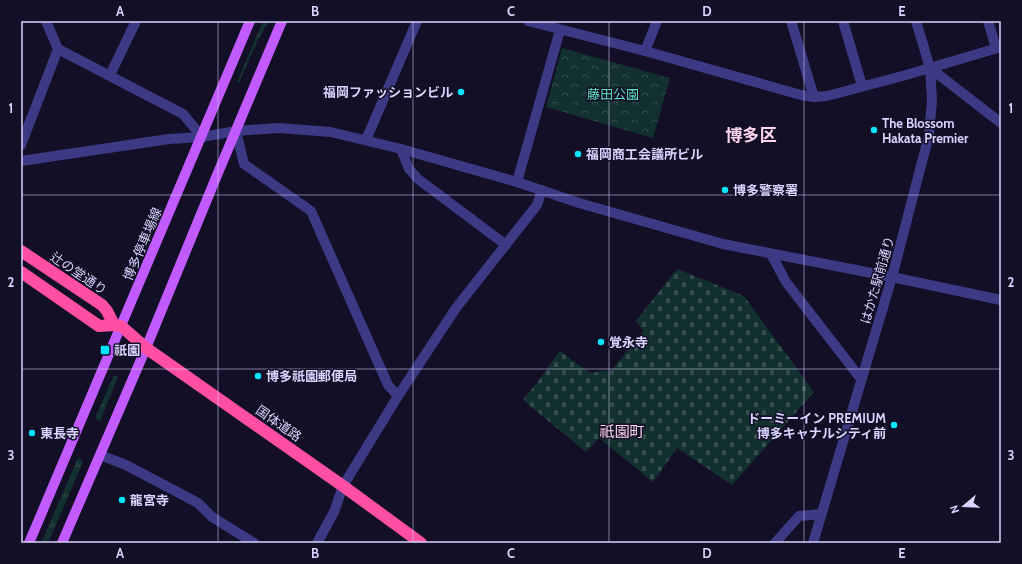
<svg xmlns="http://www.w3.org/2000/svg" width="1022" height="564" font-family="Cabin,'Noto Sans JP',sans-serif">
  <defs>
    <pattern id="grass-tufts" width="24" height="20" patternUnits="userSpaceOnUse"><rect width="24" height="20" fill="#12302f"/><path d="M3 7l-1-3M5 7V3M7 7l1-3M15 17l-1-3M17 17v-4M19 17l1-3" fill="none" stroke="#344d4e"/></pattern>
    <pattern id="forest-crowns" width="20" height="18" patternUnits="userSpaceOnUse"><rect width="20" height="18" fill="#12302f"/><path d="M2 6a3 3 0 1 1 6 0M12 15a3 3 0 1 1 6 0" fill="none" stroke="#344d4e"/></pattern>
    <pattern id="cemetery-stones" width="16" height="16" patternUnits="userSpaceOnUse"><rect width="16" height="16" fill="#12302f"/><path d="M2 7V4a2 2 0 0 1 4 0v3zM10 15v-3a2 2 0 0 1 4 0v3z" fill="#344d4e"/></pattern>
  </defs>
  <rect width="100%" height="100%" fill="#130f26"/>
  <g fill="url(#grass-tufts)">
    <path d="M263 21H269L258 40 239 83 237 82Z"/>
    <path d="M114 375 118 377 100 421 95 418Z"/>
    <path d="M80 458 83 462 48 543H41L77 460Z"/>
  </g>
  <path fill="url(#forest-crowns)" d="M562 48 670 78 653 138 546 107Z"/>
  <path fill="url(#cemetery-stones)" d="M677 269 744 296 814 392 732 485 677 448 653 482 599 438 586 452 523 400 536 384 560 351 590 373 612 370 643 331 636 321Z"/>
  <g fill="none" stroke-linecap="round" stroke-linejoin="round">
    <g stroke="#3d3a85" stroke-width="10">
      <path d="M528 21 645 51 801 95 814 97 827 96 906 75 1001 47"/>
      <path d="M791 21 814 97"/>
      <path d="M843 21 862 86"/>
      <path d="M988 21 996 48"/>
      <path d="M58 49 183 114 202 137"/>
      <path d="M645 51 657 21"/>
      <path d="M930 68 1001 123"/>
      <path d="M110 75 136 21"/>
      <path d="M236 131 244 164 311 211 388 385 398 396"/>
      <path d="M366 140 417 21"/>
      <path d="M21 145 58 49 46 21"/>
      <path d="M401 149 409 169 418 179 506 245"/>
      <path d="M21 161 169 139 202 137 236 131 278 128 331 132 401 149 517 182 579 203 723 244 892 277 1001 300"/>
      <path d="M517 182 560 30"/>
      <path d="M771 254 786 282 861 379"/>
      <path d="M100 455 126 465 198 503 212 517 254 543"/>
      <path d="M317 543 334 512 343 486 398 396 456 308 537 205 542 190"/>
      <path d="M775 543 799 516 821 514"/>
      <path d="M813 543 892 277 929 135 932 100 930 68 916 21"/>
    </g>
    <g stroke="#c25bff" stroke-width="10">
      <path d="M29 543 250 21"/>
      <path d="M62 543 146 348 215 180 282 21"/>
    </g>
    <g stroke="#ff4fa3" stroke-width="12">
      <path d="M21 251 102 305 107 311 114 325"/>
      <path d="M21 272 99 326 114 325 121 326 146 348 343 486 421 543"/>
    </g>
  </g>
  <path fill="none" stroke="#d9d4ff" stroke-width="1" stroke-opacity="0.55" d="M218 21V543M413 21V543M609 21V543M804 21V543M21 195H1001M21 369H1001"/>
  <g fill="#00e5ff" stroke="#130f26" stroke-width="1.5">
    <circle cx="461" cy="92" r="4"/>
    <circle cx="874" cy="130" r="4"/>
    <circle cx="578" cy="154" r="4"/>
    <circle cx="725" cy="190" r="4"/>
    <circle cx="601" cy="342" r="4"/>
    <rect x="100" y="345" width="10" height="10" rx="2"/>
    <circle cx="258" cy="376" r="4"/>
    <circle cx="894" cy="425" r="4"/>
    <circle cx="32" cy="433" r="4"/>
    <circle cx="122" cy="500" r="4"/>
  </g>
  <g text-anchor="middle" stroke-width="3" stroke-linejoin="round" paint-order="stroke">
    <g font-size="13" font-weight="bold" fill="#d9d4ff" stroke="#130f26" text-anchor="start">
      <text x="453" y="97" text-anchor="end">福岡ファッションビル</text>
      <text x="882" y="128">The Blossom<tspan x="882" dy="15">Hakata Premier</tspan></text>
      <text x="586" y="159">福岡商工会議所ビル</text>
      <text x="733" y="195">博多警察署</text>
      <text x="609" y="347">覚永寺</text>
      <text x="114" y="355">祇園</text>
      <text x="266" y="381">博多祇園郵便局</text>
      <text x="886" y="423" text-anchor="end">ドーミーイン PREMIUM<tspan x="886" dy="15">博多キャナルシティ前</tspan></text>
      <text x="40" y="438">東長寺</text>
      <text x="130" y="505">龍宮寺</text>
    </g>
    <g font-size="13" fill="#5fe0c0" stroke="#130f26">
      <text x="613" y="99">藤田公園</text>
    </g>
    <g font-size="13" fill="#d9d4ff" stroke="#130f26">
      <text transform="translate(142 244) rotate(-67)" y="5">博多停車場線</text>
      <text transform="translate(79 273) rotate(34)" y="5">辻の堂通り</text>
      <text transform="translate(877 280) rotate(-74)" y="5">はかた駅前通り</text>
      <text transform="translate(279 423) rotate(35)" y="5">国体道路</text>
    </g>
    <g font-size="15" fill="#ffd6f0" stroke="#130f26">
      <text x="622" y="437">祇園町</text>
    </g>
    <g font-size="17" font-weight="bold" fill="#ffd6f0" stroke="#130f26">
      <text x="751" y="141">博多区</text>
    </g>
  </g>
  <rect width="1022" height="564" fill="none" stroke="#130f26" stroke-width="44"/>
  <g transform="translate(964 506) rotate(251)" stroke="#130f26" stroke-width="3" paint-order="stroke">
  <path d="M0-3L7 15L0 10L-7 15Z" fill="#d9d4ff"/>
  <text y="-6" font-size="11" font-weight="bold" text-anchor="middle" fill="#d9d4ff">N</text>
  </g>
  <rect x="22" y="22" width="978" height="520" fill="none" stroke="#d9d4ff" stroke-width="1.5"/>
  <g font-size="13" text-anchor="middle" font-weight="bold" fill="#d9d4ff">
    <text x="120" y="16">A</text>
    <text x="315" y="16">B</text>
    <text x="511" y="16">C</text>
    <text x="707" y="16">D</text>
    <text x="902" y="16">E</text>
    <text x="11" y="113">1</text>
    <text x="1011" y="113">1</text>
    <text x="11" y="287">2</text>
    <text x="1011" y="287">2</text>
    <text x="11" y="460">3</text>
    <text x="1011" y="460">3</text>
    <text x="120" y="558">A</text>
    <text x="315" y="558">B</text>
    <text x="511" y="558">C</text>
    <text x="707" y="558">D</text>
    <text x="902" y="558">E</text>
  </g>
</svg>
